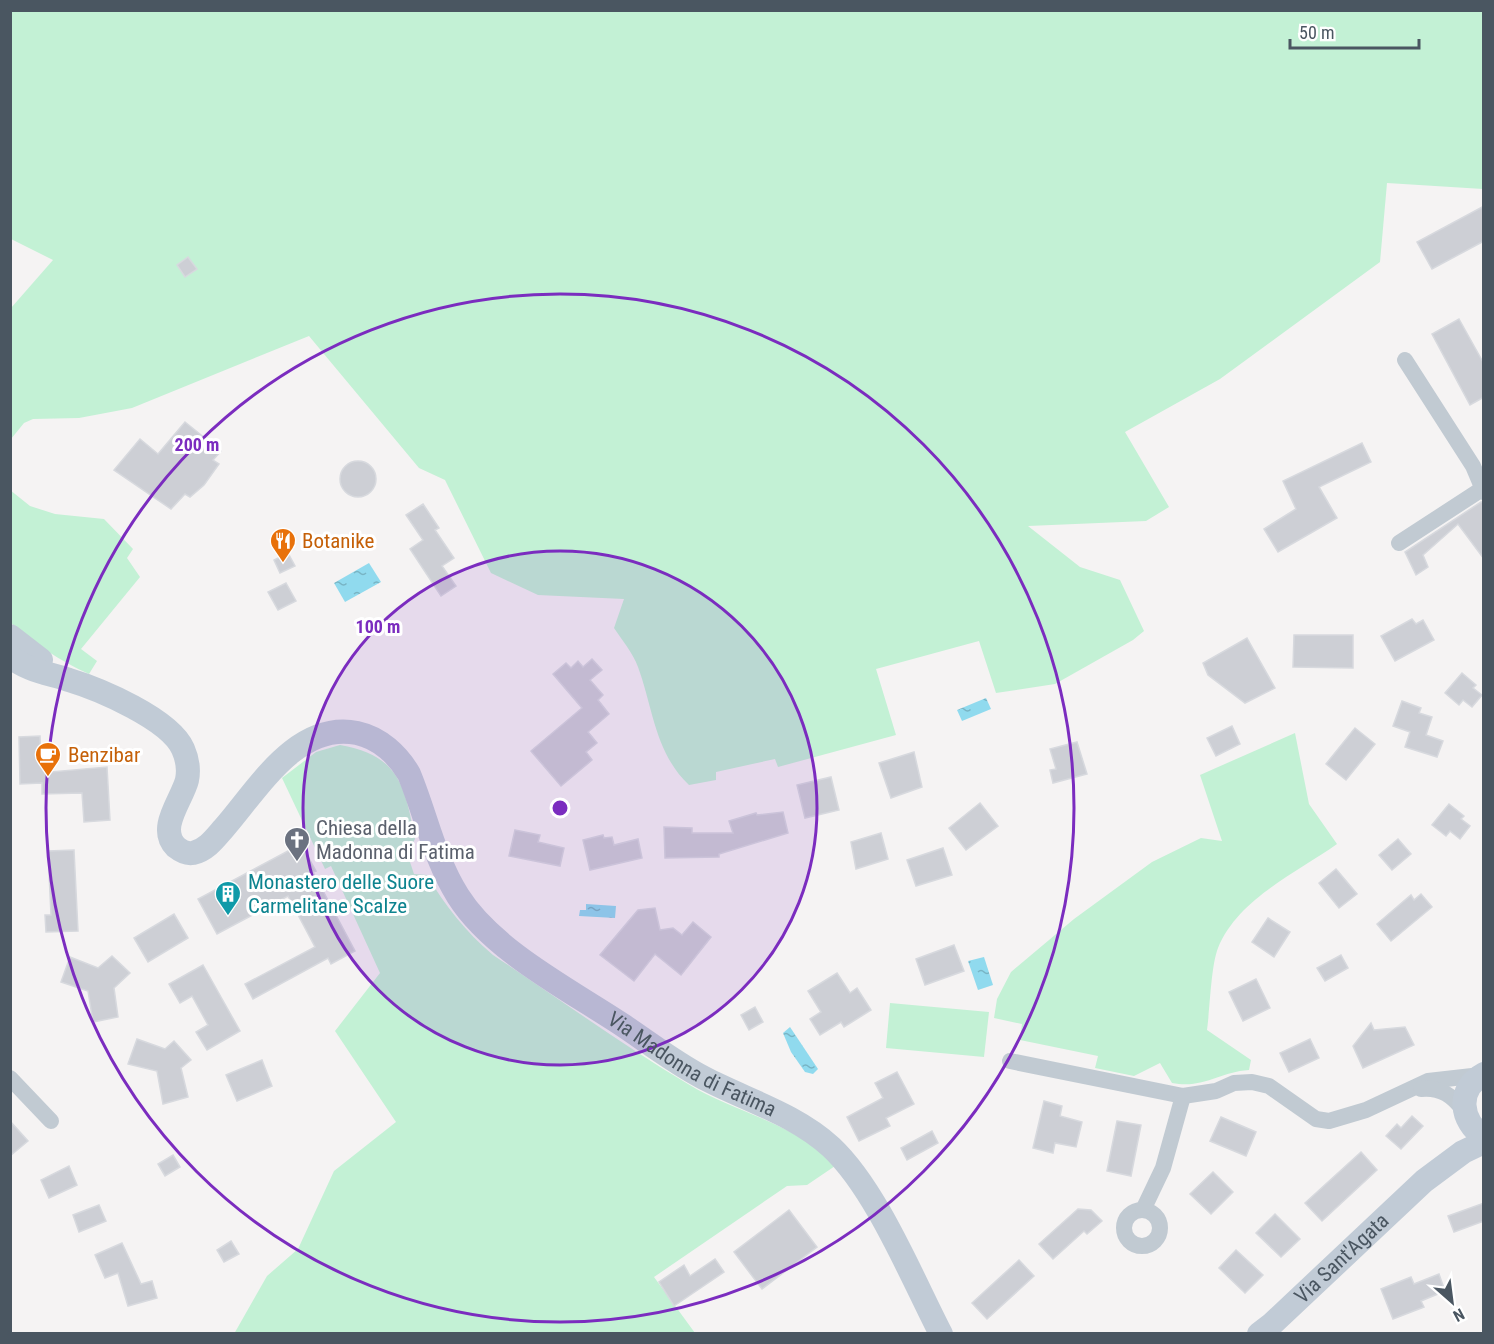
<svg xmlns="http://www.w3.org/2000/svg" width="1494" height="1344" font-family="'Roboto Condensed',sans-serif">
  <defs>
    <pattern id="water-ripples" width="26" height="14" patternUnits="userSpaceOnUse" patternTransform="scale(1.5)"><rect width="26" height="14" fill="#90daee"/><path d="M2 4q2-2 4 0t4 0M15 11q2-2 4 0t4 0" fill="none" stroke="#78b4c4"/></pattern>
  </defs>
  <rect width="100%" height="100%" fill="#f5f3f3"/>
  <g fill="#c3f1d5">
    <path d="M11 11H1483V189L1387 183 1380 262 1220 379 1125 432 1169 507 1146 521 1028 526 1080 567 1120 580 1144 631 1133 640 1055 684 996 693 979 641 876 669 896 735 778 767 775 759 716 772V780L689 785C655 753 653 708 638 667 633 653 622 640 614 628L624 599 538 595 491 573 445 480 419 468 309 336 132 408 79 418 33 419 24 423 11 439V308L53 260 11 239Z"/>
    <path d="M10 490 30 506 55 514 104 519 133 549 127 558 140 577 81 649 97 661 89 674C60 661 35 644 11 623Z"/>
    <path d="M1295 733 1309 804 1337 844C1296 873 1238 899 1218 948 1211 966 1210 1008 1207 1030L1251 1060 1249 1070C1219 1072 1204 1089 1172 1083L1160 1063 1134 1076 1095 1068 1098 1056 1020 1040 1022 1024 994 1018 997 999 1011 972 1074 919 1152 862 1201 838 1222 841 1200 775Z"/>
    <path d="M340 745C399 755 405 786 415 839L407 853 414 874 427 875C446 907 465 931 493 955 558 998 621 1044 688 1084 735 1113 797 1123 835 1166L807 1185 787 1186 654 1277 695 1333 234 1334 267 1276 298 1249 334 1171 396 1122 335 1031 380 973 331 866 325 869 282 778 316 752Z"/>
    <path d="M890 1003 989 1012 984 1057 886 1048Z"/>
  </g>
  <g fill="url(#water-ripples)">
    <path d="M369 563 381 582 345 602 334 583Z"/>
    <path d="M986 698 991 709 962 721 957 710Z"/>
    <path d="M586 904 616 906 615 918 579 916 580 910H586Z"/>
    <path d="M984 957 993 985 978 990 968 961Z"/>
    <path d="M790 1027 818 1069 813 1074 805 1072 791 1052 783 1033Z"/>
  </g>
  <g fill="#cdcfd5" stroke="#d7d9de" stroke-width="1.5">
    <path d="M1484 206V241L1432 269 1417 242Z"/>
    <path d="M188 257 197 269 185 277 177 265Z"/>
    <path d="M1459 319 1484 364V397L1470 405 1432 334Z"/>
    <path d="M185 422 221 451 213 460 219 464 204 485 190 497 185 494 171 509 114 470 140 439 158 454Z"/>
    <path d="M1362 443 1371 462 1319 487 1337 518 1278 552 1264 529 1296 509 1283 481Z"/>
    <circle cx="358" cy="479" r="18"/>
    <path d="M1481 502H1484V559L1458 524 1423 555 1428 567 1416 575 1405 552Z"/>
    <path d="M423 504 439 528 435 530 454 558 442 566 456 586 441 596 410 549 423 540 406 515Z"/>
    <path d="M288 553 295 566 280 573 274 560Z"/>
    <path d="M286 583 296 601 278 610 268 592Z"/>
    <path d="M1412 619 1416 624 1423 620 1434 640 1395 661 1381 636Z"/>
    <path d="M1294 635H1353V668L1293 667Z"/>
    <path d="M1247 638 1275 688 1245 703 1208 675 1203 663Z"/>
    <path d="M592 659 602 670 590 680 603 695 598 700 609 714 588 732 597 743 586 752 592 760 561 786 531 751 582 708 553 674 566 663 571 668 578 661 583 667Z"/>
    <path d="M1462 673 1476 685 1473 688 1482 695 1472 707 1463 700 1459 705 1445 693Z"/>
    <path d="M1402 701 1421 708 1419 713 1432 717 1426 735 1443 741 1437 757 1405 747 1410 732 1393 726Z"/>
    <path d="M1232 726 1240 744 1216 756 1207 738Z"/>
    <path d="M1355 728 1375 744 1346 780 1326 764Z"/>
    <path d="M40 736 41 764H50L51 772 107 767 110 820 84 822 82 793 42 794V783L20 784 19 737Z"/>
    <path d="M1077 742 1087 774 1053 783 1050 770 1056 769 1050 749Z"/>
    <path d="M914 752 922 787 891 798 879 763Z"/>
    <path d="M831 777 839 810 805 818 797 785Z"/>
    <path d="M980 803 998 826 966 850 949 828Z"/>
    <path d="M1449 804 1464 816 1461 819 1470 826 1460 839 1450 831 1446 836 1432 825Z"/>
    <path d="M783 812 788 833 719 854V857L665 858 664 827 692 828V833H733L729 821 756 813 757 815Z"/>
    <path d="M515 830 540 835 538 842 564 848 560 866 509 856Z"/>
    <path d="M881 833 888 859 856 869 851 842Z"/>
    <path d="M603 835 604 838 612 837 614 845 638 839 642 858 590 870 583 840Z"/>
    <path d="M1398 839 1411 854 1392 870 1379 855Z"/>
    <path d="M301 844 316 871 313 872 355 951 331 964 328 958 253 999 245 984 315 947 288 896 217 934 198 899Z"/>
    <path d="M943 848 952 875 916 886 907 860Z"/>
    <path d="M74 850 78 931 46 932 45 915H51L48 851Z"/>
    <path d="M1336 869 1357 894 1339 908 1319 883Z"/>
    <path d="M1421 894 1432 907 1391 941 1377 924 1411 895 1414 900Z"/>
    <path d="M655 908 660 930 673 928 682 935 693 922 711 937 681 975 655 954 634 981 600 955 638 910Z"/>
    <path d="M174 914 188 938 148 962 134 938Z"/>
    <path d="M1268 918 1290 932 1274 957 1252 942Z"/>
    <path d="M954 945 964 971 925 985 916 959Z"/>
    <path d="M1341 955 1348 968 1325 981 1317 968Z"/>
    <path d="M112 956 130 973 114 988 118 1017 93 1022 88 991 61 982 70 957 98 968Z"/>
    <path d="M203 965 240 1031 207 1050 196 1032 208 1025 192 996 180 1003 169 984Z"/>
    <path d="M837 973 850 993 857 988 871 1010 844 1027 841 1022 820 1035 810 1019 821 1012 808 991Z"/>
    <path d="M1256 979 1270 1008 1243 1021 1229 992Z"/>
    <path d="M755 1007 763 1022 749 1030 741 1015Z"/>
    <path d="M1371 1023 1374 1030 1405 1027 1414 1045 1363 1068 1353 1046Z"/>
    <path d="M137 1039 165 1049 174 1041 191 1060 181 1068 188 1097 163 1104 157 1071 128 1064Z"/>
    <path d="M1310 1039 1319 1058 1289 1072 1280 1053Z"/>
    <path d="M262 1060 272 1086 237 1101 226 1075Z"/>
    <path d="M897 1072 914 1104 886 1118 890 1126 859 1141 847 1117 883 1098 875 1083Z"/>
    <path d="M1044 1101 1062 1106 1060 1116 1082 1122 1076 1147 1055 1143 1053 1153 1033 1148Z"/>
    <path d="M1412 1116 1423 1126 1401 1149 1386 1136 1397 1124 1401 1128Z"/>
    <path d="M1221 1117 1256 1132 1246 1156 1210 1141Z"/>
    <path d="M10 1121 28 1141 10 1156Z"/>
    <path d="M1117 1121 1141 1125 1131 1176 1107 1171Z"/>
    <path d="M932 1131 938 1143 907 1160 901 1148Z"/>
    <path d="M1361 1152 1377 1170 1322 1221 1305 1203Z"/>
    <path d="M173 1155 180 1167 165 1176 158 1164Z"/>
    <path d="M69 1166 77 1185 49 1198 41 1180Z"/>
    <path d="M1213 1172 1233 1192 1211 1214 1190 1194Z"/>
    <path d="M1484 1203V1221L1454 1232 1448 1216Z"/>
    <path d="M99 1205 106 1221 79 1232 73 1215Z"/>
    <path d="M1078 1209 1091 1210 1102 1221 1087 1234 1084 1231 1053 1259 1039 1244Z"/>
    <path d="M789 1210 817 1247 762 1289 734 1252Z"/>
    <path d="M1275 1214 1300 1239 1281 1257 1256 1233Z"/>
    <path d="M231 1241 239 1254 224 1262 217 1250Z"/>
    <path d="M122 1243 141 1284 152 1281 157 1298 128 1306 118 1273 105 1278 95 1255Z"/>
    <path d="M1236 1250 1263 1275 1245 1293 1219 1268Z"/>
    <path d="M715 1259 724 1272 674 1306 659 1282 684 1265 690 1276Z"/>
    <path d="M1019 1260 1034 1276 987 1319 972 1303Z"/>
    <path d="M1439 1274 1445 1291 1421 1301 1424 1307 1393 1319 1381 1289 1411 1277 1414 1284Z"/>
  </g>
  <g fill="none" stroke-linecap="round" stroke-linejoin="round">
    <g stroke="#c1cad2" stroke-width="16">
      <path d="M1405 360 1473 466 1484 492"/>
      <path d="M1399 543 1482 489"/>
      <path d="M1010 1061 1183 1096 1216 1091 1234 1083 1252 1082 1269 1086 1316 1119 1329 1121 1366 1110 1428 1081 1481 1075"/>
      <path d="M10 1078 51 1121"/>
      <path d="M1421 1089C1441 1087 1453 1096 1464 1111"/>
      <circle cx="1142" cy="1228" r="18"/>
      <path d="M1143 1210 1163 1168 1183 1096"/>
    </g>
    <g stroke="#c1cbd6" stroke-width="24">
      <path d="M10 636 41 660"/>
      <path id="s1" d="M10 656C27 671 48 673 69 680 99 689 170 719 183 749 187 758 189 770 187 780 182 800 157 828 176 847 181 851 187 854 193 853 207 850 216 837 224 828 258 789 297 721 357 733 380 738 398 755 409 774 426 815 434 858 458 896 492 950 568 989 621 1024 648 1042 675 1063 704 1078 746 1100 795 1114 831 1147 876 1189 912 1278 941 1334"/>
      <path d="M1484 1074C1456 1089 1460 1121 1484 1137"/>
      <path id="s2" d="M1259 1334 1272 1324 1424 1181 1463 1152 1484 1142"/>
    </g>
  </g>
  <circle cx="560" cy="808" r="257" fill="#7b2cbf" fill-opacity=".12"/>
  <g fill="none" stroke="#7b2cbf" stroke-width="3">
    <circle cx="560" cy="808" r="257"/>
    <circle cx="560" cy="808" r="514"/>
  </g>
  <defs>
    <symbol id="restaurant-pin" viewBox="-11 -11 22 30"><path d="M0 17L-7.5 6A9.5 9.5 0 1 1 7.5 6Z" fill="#e8710a" stroke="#fff"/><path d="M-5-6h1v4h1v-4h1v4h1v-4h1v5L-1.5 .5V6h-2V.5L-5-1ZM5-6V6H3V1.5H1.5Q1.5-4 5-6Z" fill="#fff"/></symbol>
    <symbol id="cafe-pin" viewBox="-11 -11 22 30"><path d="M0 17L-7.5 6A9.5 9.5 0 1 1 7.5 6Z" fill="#e8710a" stroke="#fff"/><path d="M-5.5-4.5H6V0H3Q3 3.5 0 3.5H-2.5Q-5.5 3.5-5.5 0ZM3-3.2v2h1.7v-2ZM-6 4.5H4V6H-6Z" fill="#fff"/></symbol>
    <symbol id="church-pin" viewBox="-11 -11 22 30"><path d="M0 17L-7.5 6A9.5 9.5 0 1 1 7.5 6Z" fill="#6b7280" stroke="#fff"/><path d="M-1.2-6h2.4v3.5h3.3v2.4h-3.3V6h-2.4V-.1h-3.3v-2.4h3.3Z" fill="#fff"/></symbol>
    <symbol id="building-pin" viewBox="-11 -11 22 30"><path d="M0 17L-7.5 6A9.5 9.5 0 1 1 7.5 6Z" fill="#0f9aa8" stroke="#fff"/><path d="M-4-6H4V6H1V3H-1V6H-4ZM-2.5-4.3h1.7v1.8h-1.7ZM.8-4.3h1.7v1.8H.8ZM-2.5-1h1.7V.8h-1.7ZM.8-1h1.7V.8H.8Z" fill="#fff"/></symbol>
  </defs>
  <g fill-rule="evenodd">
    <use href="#restaurant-pin" x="268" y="526" width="30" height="40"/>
    <use href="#cafe-pin" x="33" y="740" width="30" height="40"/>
    <use href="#church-pin" x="282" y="825" width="30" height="40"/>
    <use href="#building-pin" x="213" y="879" width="30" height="40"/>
  </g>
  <g text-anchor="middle" stroke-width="6" stroke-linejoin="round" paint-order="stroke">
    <g font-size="21" fill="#c56008" stroke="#fff" text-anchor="start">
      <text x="302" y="548">Botanike</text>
      <text x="68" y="762">Benzibar</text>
    </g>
    <g font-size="21" fill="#5b616d" stroke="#fff" text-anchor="start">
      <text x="316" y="835">Chiesa della<tspan x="316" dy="24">Madonna di Fatima</tspan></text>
    </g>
    <g font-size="21" fill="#0d838f" stroke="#fff" text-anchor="start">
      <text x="248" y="889">Monastero delle Suore<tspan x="248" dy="24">Carmelitane Scalze</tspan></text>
    </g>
    <g font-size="21" fill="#4a5661" stroke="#fff">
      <text dy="7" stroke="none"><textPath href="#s1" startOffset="1026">Via Madonna di Fatima</textPath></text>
      <text dy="7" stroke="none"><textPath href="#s2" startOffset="112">Via Sant'Agata</textPath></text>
    </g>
  </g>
  <circle cx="560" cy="808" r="9" fill="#7b2cbf" stroke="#fff" stroke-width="3"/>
  <g font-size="18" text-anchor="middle" font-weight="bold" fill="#7b2cbf" stroke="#fff" stroke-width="6" stroke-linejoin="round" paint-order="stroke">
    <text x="197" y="451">200 m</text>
    <text x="378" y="633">100 m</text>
  </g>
  <rect width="1494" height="1344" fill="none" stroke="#4a5661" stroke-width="24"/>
  <g transform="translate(1452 1302) rotate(152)" stroke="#ffffff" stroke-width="4.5" paint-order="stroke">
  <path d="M0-4.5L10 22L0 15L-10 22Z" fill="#4a5661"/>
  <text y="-9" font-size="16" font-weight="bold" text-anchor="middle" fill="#4a5661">N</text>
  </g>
  <path d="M1290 39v9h129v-9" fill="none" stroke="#4a5661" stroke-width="3"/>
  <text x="1299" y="39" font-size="18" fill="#4a5661" stroke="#ffffff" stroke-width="4.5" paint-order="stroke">50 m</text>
</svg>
